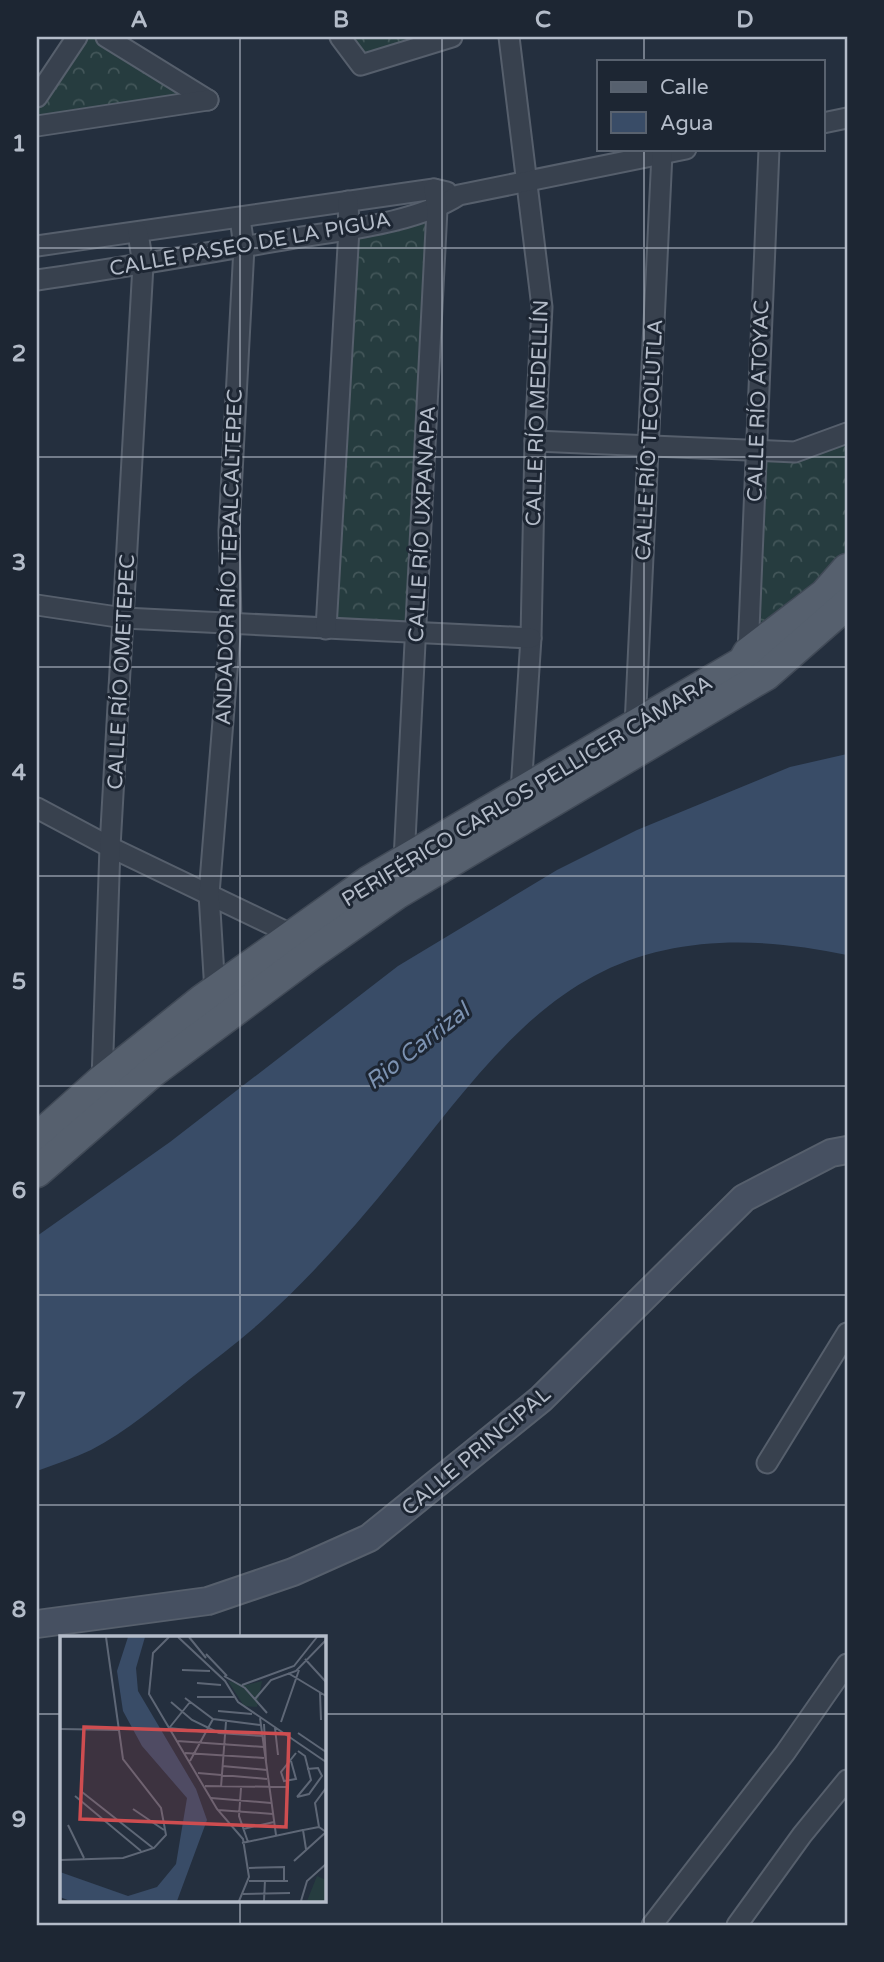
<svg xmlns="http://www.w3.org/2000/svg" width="884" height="1962" font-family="'Varela Round',sans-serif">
  <defs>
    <pattern id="forest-crowns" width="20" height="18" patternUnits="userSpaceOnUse" patternTransform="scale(1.75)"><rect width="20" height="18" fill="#263c3f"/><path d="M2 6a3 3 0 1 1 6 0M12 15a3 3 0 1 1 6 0" fill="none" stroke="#435659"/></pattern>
  </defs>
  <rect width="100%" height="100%" fill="#242f3e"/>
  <g fill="url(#forest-crowns)">
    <path d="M77 37H106L208 100 37 126V97Z"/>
    <path d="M340 37H452L361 65Z"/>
    <path d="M437 209 417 635 326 629 349 229Z"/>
    <path d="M847 433V569L748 653 756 450Z"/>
  </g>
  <path fill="#394c67" d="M847 754V955C763 937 672 934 594 976 513 1019 454 1105 397 1175 356 1225 313 1275 264 1319 241 1340 215 1359 190 1379 160 1403 126 1432 91 1450 74 1458 55 1464 37 1471V1236L170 1142 398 966 557 870 637 830 790 767Z"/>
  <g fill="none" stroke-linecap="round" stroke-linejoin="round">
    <defs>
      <g id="street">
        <path d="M106 37 208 100"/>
        <path d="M340 37 361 65 452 37"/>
        <path d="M509 37 542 307 535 441 531 638 521 791"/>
        <path d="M37 97 77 37"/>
        <path d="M823 123 847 118"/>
        <path d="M37 126 208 100"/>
        <path d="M37 246 434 189 447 192"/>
        <path d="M37 280C122 268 205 253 290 239 342 230 414 224 459 195L686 149"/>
        <path d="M535 441 795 452 847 433"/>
        <path d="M37 605 124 618 531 638"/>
        <path d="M326 629 349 229 348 201"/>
        <path d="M748 653 769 149"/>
        <path d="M635 726 662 153"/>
        <path d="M37 808 110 847 293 935"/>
        <path d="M404 860 437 209 434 189"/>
        <path d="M215 992 209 894 231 622 229 530 244 247 240 218"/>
        <path d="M102 1080 110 847 143 265 138 233"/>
        <path d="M767 1463 847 1333"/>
        <path d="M652 1925 785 1753 847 1664"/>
        <path d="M737 1925 802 1835 847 1780"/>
      </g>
      <path id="secondary" d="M37 1624 208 1601 293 1572 369 1538 541 1399 744 1198 831 1153 847 1150"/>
      <g id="primary">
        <path d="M37 1138 102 1080 202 1000 369 881 743 662 748 653 825 594 847 569"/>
        <path d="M37 1172 150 1074 311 954 398 893 766 675 847 604"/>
      </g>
    </defs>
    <use href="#street" stroke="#565f6c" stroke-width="23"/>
    <use href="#secondary" stroke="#565f6c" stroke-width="30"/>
    <use href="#primary" stroke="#414a57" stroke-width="33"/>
    <use href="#street" stroke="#38414e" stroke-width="19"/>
    <use href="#secondary" stroke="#465061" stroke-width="26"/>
    <use href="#primary" stroke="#56606e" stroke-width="30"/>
  </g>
  <path fill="none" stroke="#b4bcc9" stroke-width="2" stroke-opacity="0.55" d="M240 37V1638M442 37V1925M644 37V61M644 149V1925M37 248H847M37 457H847M37 667H847M37 876H847M37 1086H847M37 1295H847M37 1505H847M37 1714H61M324 1714H847M240 1901V1925"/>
  <g text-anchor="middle" stroke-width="6" stroke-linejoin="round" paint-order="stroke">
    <g font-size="21" fill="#b4bcc9" stroke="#1d2633">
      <text transform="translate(250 244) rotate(-10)" y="7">CALLE PASEO DE LA PIGUA</text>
      <text transform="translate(758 401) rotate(-88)" y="7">CALLE RÍO ATOYAC</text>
      <text transform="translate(537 413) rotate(-88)" y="7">CALLE RÍO MEDELLÍN</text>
      <text transform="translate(649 440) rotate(-87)" y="7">CALLE RÍO TECOLUTLA</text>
      <text transform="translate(422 524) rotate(-87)" y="7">CALLE RÍO UXPANAPA</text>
      <text transform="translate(229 557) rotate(-88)" y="7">ANDADOR RÍO TEPALCALTEPEC</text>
      <text transform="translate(121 672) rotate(-87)" y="7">CALLE RÍO OMETEPEC</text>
      <text transform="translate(527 791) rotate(-31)" y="7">PERIFÉRICO CARLOS PELLICER CÁMARA</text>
      <text transform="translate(476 1451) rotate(-40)" y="7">CALLE PRINCIPAL</text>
    </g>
    <g font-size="23" font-style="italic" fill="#7c92b1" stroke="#1d2633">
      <text transform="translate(417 1046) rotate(-38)" y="8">Rio Carrizal</text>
    </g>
  </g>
  <g transform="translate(60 1636)">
    <rect width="266" height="266" fill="#242f3e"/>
    <path d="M168 45 186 49 202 45 197 71 184 70ZM257 240 266 244V265H247Z" fill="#263c3f"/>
    <path d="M68 1H85L76 32 78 55 136 153 147 184 117 265H10L0 261V236L68 260 97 251 116 228 127 162 82 110 63 75 57 35Z" fill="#394c67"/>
    <path fill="none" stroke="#5e6776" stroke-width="2" d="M109 1 93 17 89 58 157 173 183 203 189 241 179 265M118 1 165 45 178 66 266 126M129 1 146 22M146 18 167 40M245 23 266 46M122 34 150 35M228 37 266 60M164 40 185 52 207 77M137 47 161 49M182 49 234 30 257 1M260 57 261 84M137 61H174M125 62 153 83 200 89M195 63 211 44 236 35 266 4M111 66 132 84 159 97 203 100M158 75 192 78M200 82 216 199M221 86 239 34M204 88 206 125M110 91 130 66M109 92 146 96M215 92 218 119M0 93 59 94M238 97 266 116M117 105 204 111M125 117 204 122M130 125 153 83M231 125 236 143 224 145 221 136 236 117M162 130 207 134M138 137 207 143M145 150 226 151M161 151 166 86M181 152 179 180 188 206M22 156 93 212M15 160 81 215M237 161 251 144 245 120 238 115M237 161 249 158 262 140 258 132 247 133M151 162 211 167M73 173 104 194M158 174 213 178M8 189 24 222M183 193 214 186M182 207 243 194M246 213 243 194 259 191M0 224 63 222 94 212 106 199 101 172 63 123 46 1M234 225 266 196 259 191 255 167 266 152M189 232 224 231V245M189 245H228M183 258 230 257M204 265 205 244M241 265 247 245 266 228"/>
    <path fill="#ce4d50" fill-opacity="0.15" stroke="#ce4d50" stroke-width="3.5" d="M24 91 229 98 226 191 20 183Z"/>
    <rect width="266" height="266" fill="none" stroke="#b4bcc9" stroke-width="3.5"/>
  </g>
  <rect width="884" height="1962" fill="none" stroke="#1d2633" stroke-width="77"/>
  <rect x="597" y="60" width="228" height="91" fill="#1d2633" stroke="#59626f" stroke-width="2"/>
  <rect x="611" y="82" width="35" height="10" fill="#56606e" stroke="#59626f" stroke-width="2"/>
  <text x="660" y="94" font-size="21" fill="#b4bcc9">Calle</text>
  <rect x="611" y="112" width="35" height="21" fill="#394c67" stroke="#59626f" stroke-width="2"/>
  <text x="660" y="130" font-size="21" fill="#b4bcc9">Agua</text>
  <rect x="38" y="38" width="808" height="1886" fill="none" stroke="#b4bcc9" stroke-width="2.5"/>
  <g font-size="23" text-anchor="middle" font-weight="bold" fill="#b4bcc9">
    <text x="139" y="27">A</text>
    <text x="341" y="27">B</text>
    <text x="543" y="27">C</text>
    <text x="745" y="27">D</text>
    <text x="19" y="151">1</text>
    <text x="19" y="361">2</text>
    <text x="19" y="570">3</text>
    <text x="19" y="780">4</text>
    <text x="19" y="989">5</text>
    <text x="19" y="1198">6</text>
    <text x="19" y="1408">7</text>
    <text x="19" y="1617">8</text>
    <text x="19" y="1827">9</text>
  </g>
</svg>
